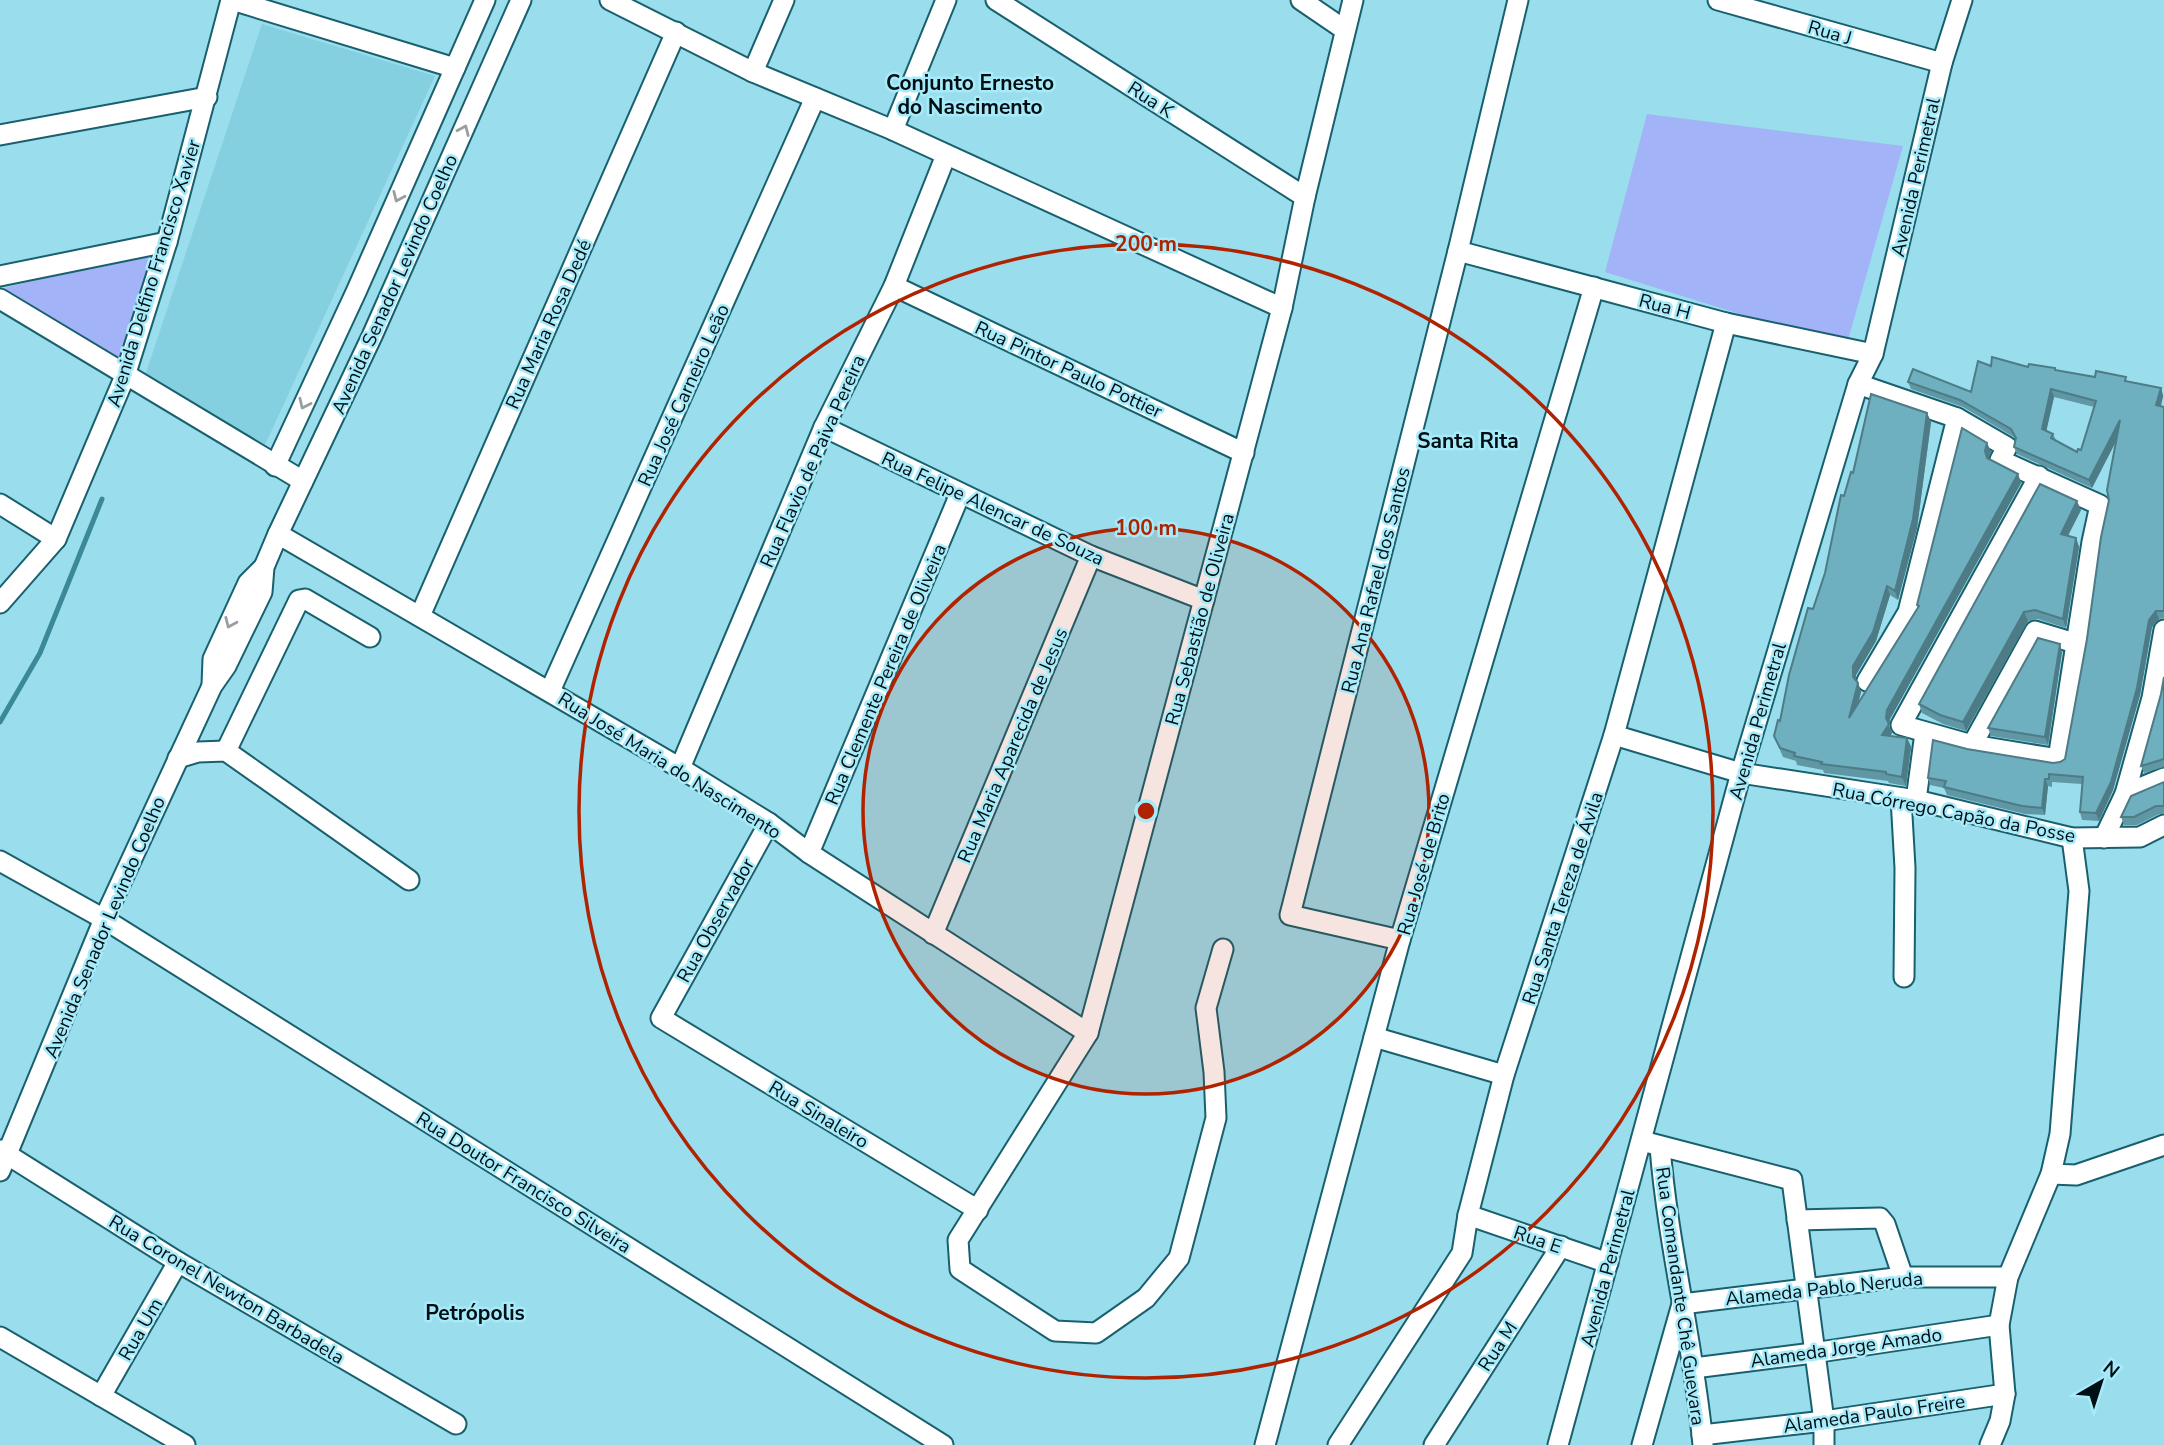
<svg xmlns="http://www.w3.org/2000/svg" width="2164" height="1445" font-family="'Nunito Sans',sans-serif">
  <rect width="100%" height="100%" fill="#9added"/>
  <path fill="#84d0e0" d="M262 24 435 76 264 447 145 376Z"/>
  <g fill="#a2b3f8">
    <path d="M1647 114 1903 146 1846 347 1605 272Z"/>
    <path d="M159 250 125 363 0 292V289Z"/>
  </g>
  <g fill="none" stroke-linecap="round" stroke-linejoin="round">
    <path stroke="#3a8898" stroke-width="5" d="M0 722 40 653 102 499"/>
    <defs>
      <g id="minor">
        <path d="M232 0 455 68"/>
        <path d="M610 0 753 72 893 130 1282 308"/>
        <path d="M996 0 1305 197"/>
        <path d="M1301 0 1345 30"/>
        <path d="M1718 0 1942 63"/>
        <path d="M753 72 784 0"/>
        <path d="M893 130 946 0"/>
        <path d="M0 135 207 97"/>
        <path d="M1458 251 1726 323 1873 354"/>
        <path d="M0 276 167 242"/>
        <path d="M894 286 1244 453"/>
        <path d="M0 299 303 481"/>
        <path d="M1858 384 1957 418 1908 612 1867 681"/>
        <path d="M1957 418 2007 447 2000 460 2100 505 2092 542 2058 759 1972 745 1901 725 2039 476"/>
        <path d="M824 427 1091 556 1204 600"/>
        <path d="M275 466 356 292 485 0"/>
        <path d="M0 504 56 539"/>
        <path d="M278 534 680 768 769 823 809 853 1088 1033"/>
        <path d="M0 603 56 539 125 376 167 242 231 0"/>
        <path d="M420 616 676 32"/>
        <path d="M212 685 213 659 248 583 264 567"/>
        <path d="M550 691 815 98"/>
        <path d="M1614 735 1741 773 1916 800 2072 838 2140 837 2164 825"/>
        <path d="M1972 745 2035 631 2078 644"/>
        <path d="M226 751 299 600 305 599 370 637"/>
        <path d="M178 758 198 752 226 751 409 880"/>
        <path d="M680 768 824 427 894 286 946 155"/>
        <path d="M2125 794 2164 778"/>
        <path d="M1901 798 1905 868 1904 977"/>
        <path d="M1916 800 1925 733"/>
        <path d="M769 823 661 1018 978 1210"/>
        <path d="M2072 838 2079 891 2060 1134 2051 1174 2076 1175 2164 1145"/>
        <path d="M2104 838 2125 794 2152 698 2164 630"/>
        <path d="M809 853 960 494"/>
        <path d="M0 861 104 919 943 1445"/>
        <path d="M933 934 1091 556"/>
        <path d="M1400 940 1290 915 1458 251 1518 0"/>
        <path d="M1223 949 1206 1008 1214 1072 1216 1118 1179 1258 1146 1298 1096 1333 1055 1331 960 1269 958 1240 1088 1033 1282 308 1305 197 1353 0"/>
        <path d="M1374 1037 1504 1075"/>
        <path d="M1642 1141 1792 1180 1824 1421V1445"/>
        <path d="M1660 1147C1668 1247 1694 1345 1703 1445"/>
        <path d="M0 1150 178 1262 456 1424"/>
        <path d="M0 1171 104 919 212 686 226 666 262 592 264 567 278 534 372 336 521 0"/>
        <path d="M1468 1215 1608 1263"/>
        <path d="M1797 1220 1880 1218 1885 1224 1903 1277"/>
        <path d="M0 1337 185 1445"/>
        <path d="M1694 1368 1813 1353 1999 1325"/>
        <path d="M101 1396 178 1262"/>
        <path d="M1702 1435 1824 1421 2005 1394"/>
        <path d="M1265 1445 1400 940 1594 287"/>
        <path d="M1338 1445 1462 1253 1468 1215 1504 1075 1614 735 1726 323"/>
        <path d="M1434 1445 1561 1246"/>
        <path d="M1558 1445 1741 773 1858 384 1873 354 1942 63 1962 0"/>
        <path d="M1642 1445 1682 1304 1903 1277H2008"/>
        <path d="M1990 1445 2000 1421 2005 1394 1999 1325 2008 1277 2051 1174"/>
      </g>
    </defs>
    <use href="#minor" stroke="#19606e" stroke-width="23"/>
    <use href="#minor" stroke="#fff" stroke-width="19"/>
  </g>
  <g fill="#5f97a4" fill-rule="evenodd">
    <path d="M1991 366 2055 368 2056 371 2128 382 2161 388 2163 396 2161 406 2164 407V618L2159 619 2152 627 2140 695 2113 790 2099 821 2082 820 2080 812 2082 784 2052 782V787L2048 786 2045 815 2025 814 1947 795 1944 788 1930 785 1928 778 1967 749 2053 763 2060 762 2065 759 2087 639 2109 500 2116 440 2092 488 2017 454 2014 447 2016 440 2014 437 1963 407 1911 389 1908 382 1971 392ZM2054 397 2094 407 2081 450 2077 452 2056 440 2053 434 2046 431Z"/>
    <path d="M1927 413 1931 422 1917 528 1898 600 1890 595 1876 641 1856 675V681L1861 692 1858 703 1918 608 1917 605 1987 443 1991 452 1988 459 2018 474 2021 483 1890 719 1889 726 1892 733 1890 736 1907 738 1911 747 1906 786 1889 783 1888 781 1824 773 1823 770 1797 765 1796 761 1783 757 1774 736 1780 721 1825 573 1844 496 1853 473Z"/>
    <path d="M2081 510 2068 536 2076 538 2079 547 2066 628 2038 619 2028 621 1966 731 1943 724 1922 713 1919 704Z"/>
    <path d="M2062 652 2048 745 1991 736 1988 728Z"/>
    <path d="M2164 677V767L2144 773 2141 766 2161 694Z"/>
    <path d="M2164 782V814H2159L2137 825H2124L2121 817Z"/>
  </g>
  <g fill="#4d7b86">
    <path d="M2161 388 2163 396 2159 413 2156 405Z"/>
    <path d="M2051 389 2054 397 2045 437 2042 429Z"/>
    <path d="M1927 413 1931 422 1917 528 1898 600 1895 591Z"/>
    <path d="M2120 420 2123 428 2092 488 2089 480Z"/>
    <path d="M1987 443 1991 452 1988 460 1985 451Z"/>
    <path d="M2018 474 2021 483 1890 719 1889 726 1892 733 1885 744 1882 735 1887 710Z"/>
    <path d="M2077 501 2081 510 2064 543 2061 534Z"/>
    <path d="M2076 538 2079 547 2066 628 2063 619Z"/>
    <path d="M1887 586 1890 595 1876 641 1856 675V686L1853 677V666Z"/>
    <path d="M2156 611 2159 619 2152 627 2140 695 2113 790 2099 821 2096 813 2149 620Z"/>
    <path d="M2024 612 2028 621 1966 731 1963 722Z"/>
    <path d="M2060 644 2062 652 2048 745 2045 737Z"/>
    <path d="M1858 683 1861 692 1852 727 1849 718Z"/>
    <path d="M1907 738 1911 747 1906 786 1902 777Z"/>
    <path d="M2045 779 2048 786 2045 815 2042 808Z"/>
  </g>
  <g fill="#6eb0bf" stroke="#4d7b86" stroke-width="2" fill-rule="evenodd">
    <path d="M1992 357 2028 367 2029 364 2055 368V370L2095 377 2096 371 2126 377 2125 381 2161 388 2156 405 2164 407V611H2156L2149 620 2137 688 2111 782 2096 813 2080 812 2083 777 2049 774V779H2045L2042 808 2022 806 1944 787 1946 781 1928 778 1933 740 1967 749 2053 763 2060 762 2065 759 2087 639 2101 537 2109 500 2107 490 2120 420 2089 480 2014 447 2016 438 2011 429 1960 400 1908 382 1913 369 1971 392 1978 361 1991 366ZM2051 389 2096 401 2081 450 2078 449 2077 452 2051 438 2053 434 2042 429Z"/>
    <path d="M1871 394 1927 413 1913 519 1895 591 1887 586 1873 632 1853 666V677L1858 683 1849 718 1919 606 1917 605 1962 428 1987 443 1985 451 1987 458 2018 474 1887 710 1886 718 1889 724 1882 735 1907 738 1902 777 1886 774V772L1821 764 1822 762 1794 756 1795 753 1780 748 1774 736 1778 720 1780 721 1789 675 1808 608 1813 609 1825 573 1841 495 1844 496 1851 472 1853 473Z"/>
    <path d="M2040 484 2077 501 2061 534 2076 538 2063 619 2035 610 2024 612 1963 722 1940 715 1919 704Z"/>
    <path d="M2038 638 2060 644 2045 737 1988 728Z"/>
    <path d="M2164 677V759L2141 766 2161 694Z"/>
    <path d="M2164 782V806H2156L2134 817H2121L2131 796Z"/>
  </g>
  <defs><path id="oneway-chevron" d="M-2-3.5L2.5 0L-2 3.5" fill="none" stroke-width="1.6" stroke-linecap="round" stroke-linejoin="round" transform="scale(1.75)"/></defs>
  <g stroke="#999fa1">
    <use href="#oneway-chevron" transform="translate(464 130) rotate(-66)"/>
    <use href="#oneway-chevron" transform="translate(398 197) rotate(114)"/>
    <use href="#oneway-chevron" transform="translate(304 404) rotate(115)"/>
    <use href="#oneway-chevron" transform="translate(230 623) rotate(114)"/>
  </g>
  <circle cx="1146" cy="811" r="283" fill="#af2300" fill-opacity=".12"/>
  <g fill="none" stroke="#af2300" stroke-width="3.5">
    <circle cx="1146" cy="811" r="283"/>
    <circle cx="1146" cy="811" r="567"/>
  </g>
  <g text-anchor="middle" stroke-width="5" stroke-linejoin="round" paint-order="stroke">
    <g font-size="19" fill="#000f13" stroke="#a7ebfa">
      <text transform="translate(1830 32) rotate(16)" y="7">Rua J</text>
      <text transform="translate(1151 99) rotate(33)" y="7">Rua K</text>
      <text transform="translate(1915 177) rotate(-77)" y="7">Avenida Perimetral</text>
      <text transform="translate(153 273) rotate(-73)" y="7">Avenida Delfino Francisco Xavier</text>
      <text transform="translate(394 284) rotate(-66)" y="7">Avenida Senador Levindo Coelho</text>
      <text transform="translate(1665 306) rotate(15)" y="7">Rua H</text>
      <text transform="translate(548 324) rotate(-66)" y="7">Rua Maria Rosa Dedé</text>
      <text transform="translate(1069 369) rotate(25)" y="7">Rua Pintor Paulo Pottier</text>
      <text transform="translate(683 395) rotate(-66)" y="7">Rua José Carneiro Leão</text>
      <text transform="translate(812 461) rotate(-66)" y="7">Rua Flavio de Paiva Pereira</text>
      <text transform="translate(993 508) rotate(25)" y="7">Rua Felipe Alencar de Souza</text>
      <text transform="translate(1375 580) rotate(-76)" y="7">Rua Ana Rafael dos Santos</text>
      <text transform="translate(1199 619) rotate(-75)" y="7">Rua Sebastião de Oliveira</text>
      <text transform="translate(885 674) rotate(-67)" y="7">Rua Clemente Pereira de Oliveira</text>
      <text transform="translate(1757 721) rotate(-74)" y="7">Avenida Perimetral</text>
      <text transform="translate(1012 745) rotate(-67)" y="7">Rua Maria Aparecida de Jesus</text>
      <text transform="translate(670 765) rotate(32)" y="7">Rua José Maria do Nascimento</text>
      <text transform="translate(1954 812) rotate(11)" y="7">Rua Córrego Capão da Posse</text>
      <text transform="translate(1423 864) rotate(-74)" y="7">Rua José de Brito</text>
      <text transform="translate(1562 898) rotate(-72)" y="7">Rua Santa Tereza de Ávila</text>
      <text transform="translate(715 920) rotate(-61)" y="7">Rua Observador</text>
      <text transform="translate(104 927) rotate(-67)" y="7">Avenida Senador Levindo Coelho</text>
      <text transform="translate(819 1114) rotate(31)" y="7">Rua Sinaleiro</text>
      <text transform="translate(524 1182) rotate(32)" y="7">Rua Doutor Francisco Silveira</text>
      <text transform="translate(1538 1239) rotate(19)" y="7">Rua E</text>
      <text transform="translate(1607 1268) rotate(-75)" y="7">Avenida Perimetral</text>
      <text transform="translate(1824 1288) rotate(-6)" y="7">Alameda Pablo Neruda</text>
      <text transform="translate(227 1289) rotate(31)" y="7">Rua Coronel Newton Barbadela</text>
      <text transform="translate(1681 1296) rotate(82)" y="7">Rua Comandante Chê Guevara</text>
      <text transform="translate(140 1329) rotate(-60)" y="7">Rua Um</text>
      <text transform="translate(1497 1346) rotate(-57)" y="7">Rua M</text>
      <text transform="translate(1846 1347) rotate(-8)" y="7">Alameda Jorge Amado</text>
      <text transform="translate(1874 1413) rotate(-8)" y="7">Alameda Paulo Freire</text>
    </g>
    <g font-size="21" font-weight="bold" fill="#000f13" stroke="#a7ebfa">
      <text x="970" y="90">Conjunto Ernesto<tspan x="970" dy="24">do Nascimento</tspan></text>
      <text x="1468" y="448">Santa Rita</text>
      <text x="475" y="1320">Petrópolis</text>
    </g>
  </g>
  <circle cx="1146" cy="811" r="10" fill="#af2300" stroke="#a7ebfa" stroke-width="3.5"/>
  <g font-size="21" text-anchor="middle" font-weight="bold" fill="#af2300" stroke="#a7ebfa" stroke-width="5" stroke-linejoin="round" paint-order="stroke">
    <text x="1146" y="251">200 m</text>
    <text x="1146" y="535">100 m</text>
  </g>
  <g transform="translate(2101 1382) rotate(39)" stroke="#a7ebfa" stroke-width="5" paint-order="stroke">
  <path d="M0-5L12 26L0 18L-12 26Z" fill="#000f13"/>
  <text y="-10" font-size="19" font-weight="bold" text-anchor="middle" fill="#000f13">N</text>
  </g>
</svg>
